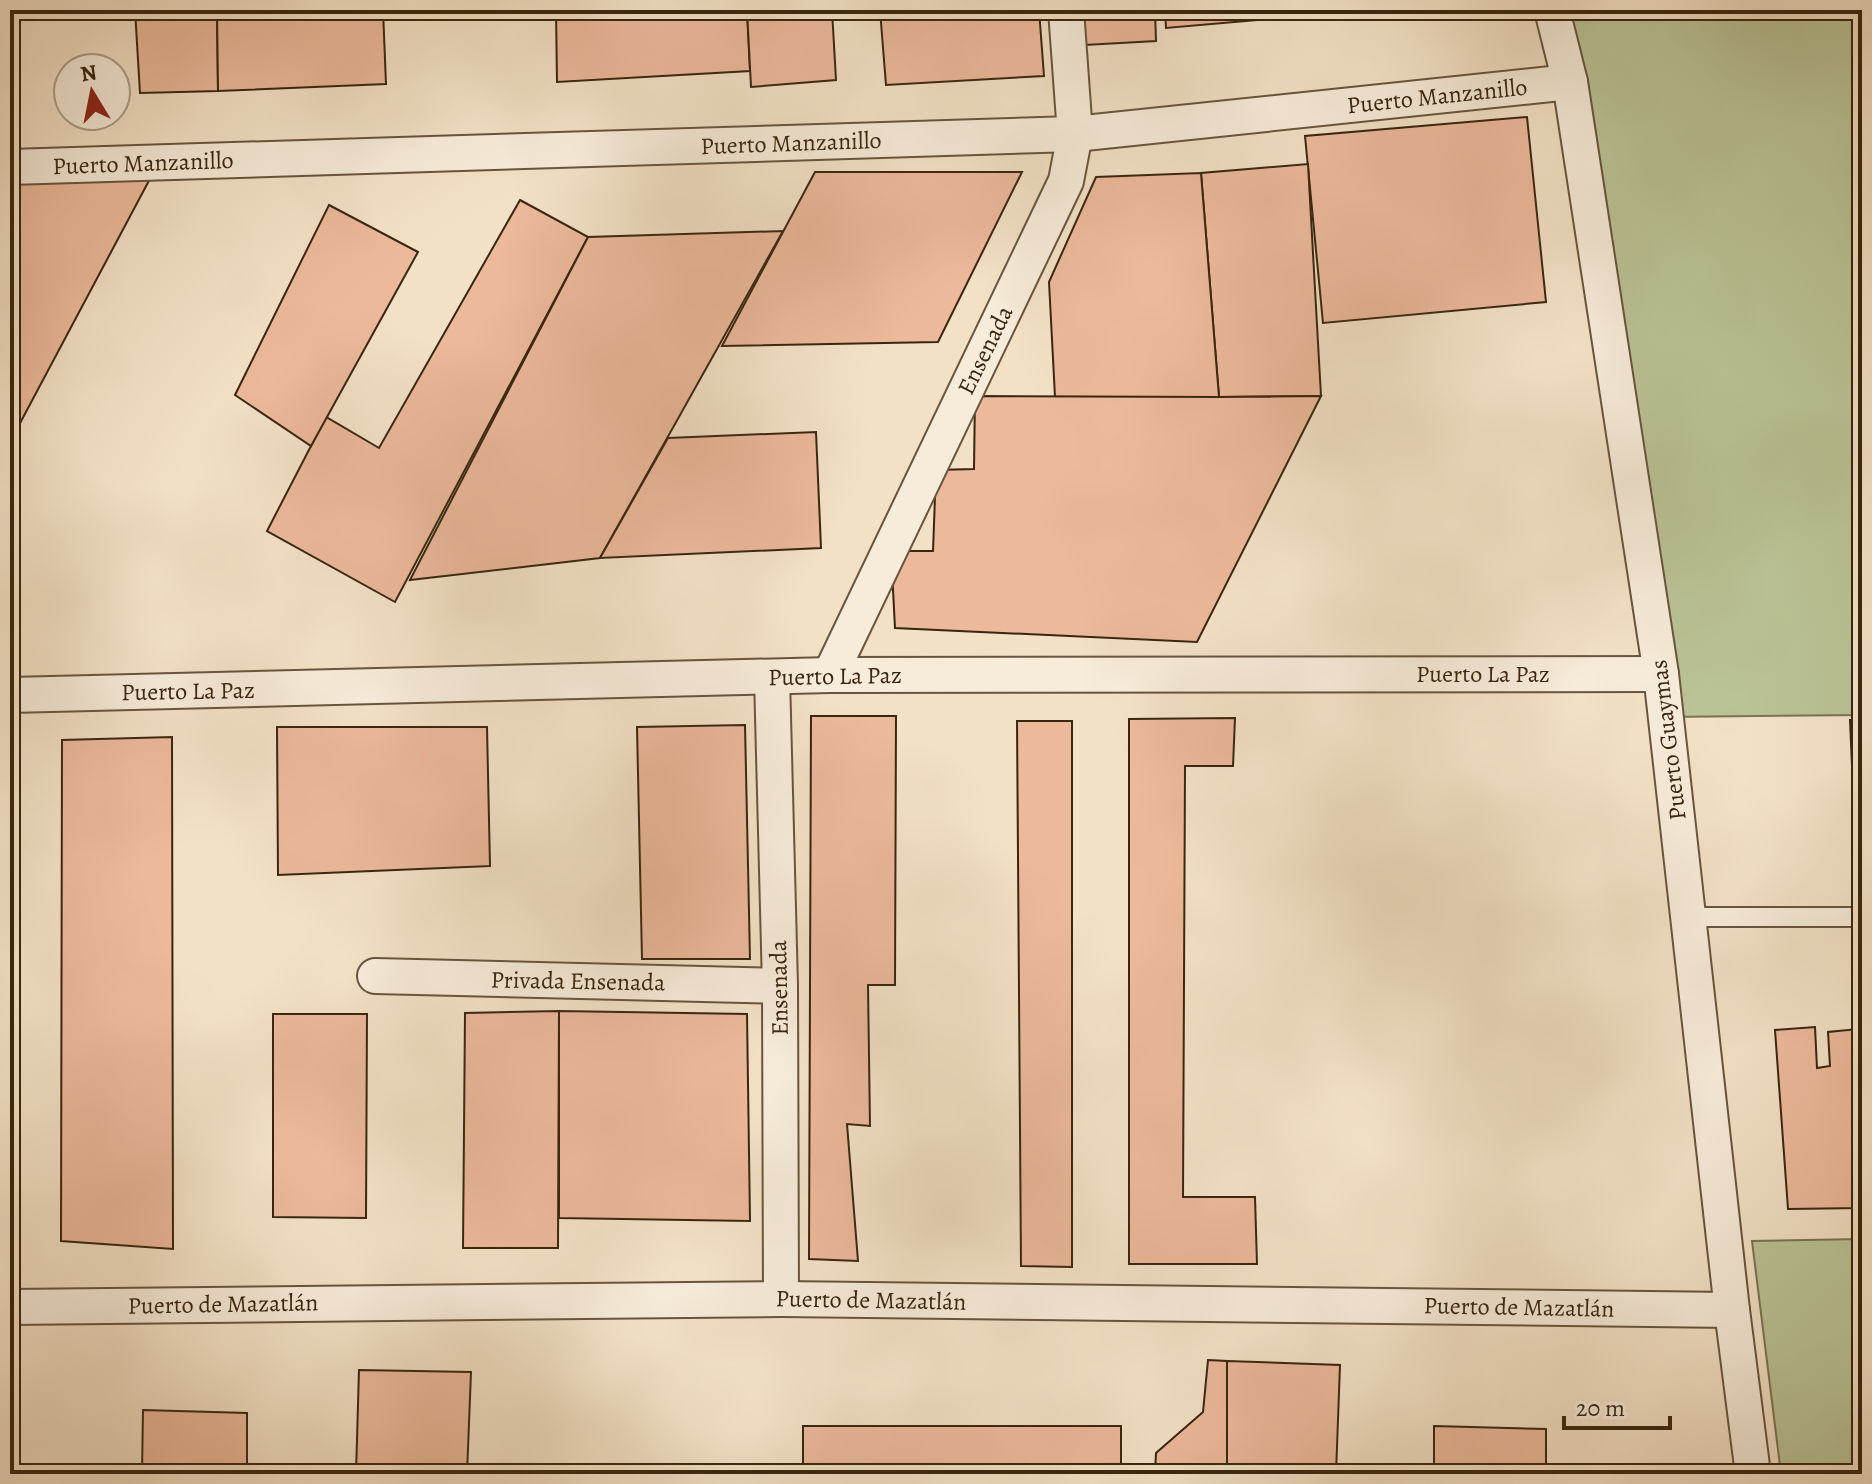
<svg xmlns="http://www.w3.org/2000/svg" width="1872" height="1484" font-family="Alegreya,serif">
  <rect width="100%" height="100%" fill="#f3e1c6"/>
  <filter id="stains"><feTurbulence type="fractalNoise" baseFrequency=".0025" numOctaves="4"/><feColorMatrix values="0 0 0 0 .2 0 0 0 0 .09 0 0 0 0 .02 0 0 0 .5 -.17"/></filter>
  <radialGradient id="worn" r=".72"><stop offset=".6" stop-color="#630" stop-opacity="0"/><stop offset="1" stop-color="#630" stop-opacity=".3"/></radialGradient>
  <g fill="#bac396" stroke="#7a7453" stroke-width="2">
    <path d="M1560 10H1862V715L1666 717Z"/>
    <path d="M1862 1239V1474H1781L1752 1241Z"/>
  </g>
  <g fill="#ecb99b" stroke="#392610" stroke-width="2">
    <path d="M135 10H217L218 91 140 93Z"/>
    <path d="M217 10H383L386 84 218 91Z"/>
    <path d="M556 10H747L750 71 557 82Z"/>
    <path d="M747 10H832L836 80 751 87Z"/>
    <path d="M880 10H1039L1044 76 886 85Z"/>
    <path d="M1083 10H1155L1156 41 1085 45Z"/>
    <path d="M1165 10H1372L1166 28Z"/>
    <path d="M1527 117 1546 302 1323 323 1305 136Z"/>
    <path d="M1308 164 1321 396 1219 397 1201 173Z"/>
    <path d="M815 172H1022L938 342 722 346Z"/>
    <path d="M1201 173 1219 397H1055L1049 282 1096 177Z"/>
    <path d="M152 175 10 442V181Z"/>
    <path d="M520 200 588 237 395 602 267 531 326 417 379 448Z"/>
    <path d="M329 205 418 252 311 446 235 395Z"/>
    <path d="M783 231 600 558 410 580 588 237Z"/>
    <path d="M975 396 1219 397 1321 396 1197 642 895 628 891 551H933L936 470 974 469Z"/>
    <path d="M816 432 821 548 600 558 668 438Z"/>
    <path d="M811 716H896L895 985H868L870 1126 847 1124 858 1261 809 1259Z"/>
    <path d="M1235 718 1233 766H1185L1183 1197H1255L1257 1264H1129V719Z"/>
    <path d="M1850 720H1862V858H1856Z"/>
    <path d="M1017 721H1072V1267L1021 1266Z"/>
    <path d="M745 725 750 959H642L637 727Z"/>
    <path d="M277 727H487L490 866 278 875Z"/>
    <path d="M172 737 173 1249 61 1241 62 740Z"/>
    <path d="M559 1011 558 1248H463L465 1013Z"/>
    <path d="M559 1011 747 1014 750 1221 559 1218Z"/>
    <path d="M273 1014H367L366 1218 273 1217Z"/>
    <path d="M1815 1027 1817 1068 1830 1066 1828 1032 1858 1029 1862 1067V1208L1788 1209 1775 1030Z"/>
    <path d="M1208 1360 1227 1361V1474H1121V1470L1155 1473 1156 1453 1203 1412Z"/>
    <path d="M1227 1361 1340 1365 1336 1474H1227Z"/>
    <path d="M359 1370 471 1372 467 1474H356Z"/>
    <path d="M143 1410 247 1413V1474H142Z"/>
    <rect x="803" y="1426" width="318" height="48"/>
    <path d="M1434 1426 1546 1429V1474H1434Z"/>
  </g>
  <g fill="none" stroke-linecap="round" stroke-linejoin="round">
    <defs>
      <path id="service" d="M1688 917H1862"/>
      <g id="minor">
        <path d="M1552 10 1570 82 1661 674 1732 1310 1753 1474"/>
        <path d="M10 167 1075 134 1570 82"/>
        <path d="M830 675 1066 181 1075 134 1066 10"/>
        <path d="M772 677 780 986 781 1299"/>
        <path d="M10 695 830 675 1661 674"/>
        <path d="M375 976 780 986"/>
        <path d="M10 1307 781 1299 1732 1310"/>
      </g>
    </defs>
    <use href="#service" stroke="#68553e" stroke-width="22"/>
    <use href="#minor" stroke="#68553e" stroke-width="38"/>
    <use href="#service" stroke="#f7ecda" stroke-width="18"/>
    <use href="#minor" stroke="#f7ecda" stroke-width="34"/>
  </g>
  <g text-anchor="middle" stroke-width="7" stroke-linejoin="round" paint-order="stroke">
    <g font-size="24" fill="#392610" stroke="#f7ecda">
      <text transform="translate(1437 96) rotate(-6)" y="8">Puerto Manzanillo</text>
      <text transform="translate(791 143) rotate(-2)" y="8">Puerto Manzanillo</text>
      <text transform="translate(143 163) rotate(-2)" y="8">Puerto Manzanillo</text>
      <text transform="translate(985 350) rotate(-64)" y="8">Ensenada</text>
      <text x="1483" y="682">Puerto La Paz</text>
      <text transform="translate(835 676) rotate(-1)" y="8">Puerto La Paz</text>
      <text transform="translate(188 691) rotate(-1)" y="8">Puerto La Paz</text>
      <text transform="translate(1668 740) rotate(-97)" y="8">Puerto Guaymas</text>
      <text transform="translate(578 981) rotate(1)" y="8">Privada Ensenada</text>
      <text transform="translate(779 988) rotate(-91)" y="8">Ensenada</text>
      <text transform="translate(871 1300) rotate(1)" y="8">Puerto de Mazatlán</text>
      <text transform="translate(223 1304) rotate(-1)" y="8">Puerto de Mazatlán</text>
      <text transform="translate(1519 1307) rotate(1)" y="8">Puerto de Mazatlán</text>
    </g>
  </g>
  <rect width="1872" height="1484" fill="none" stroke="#f3e1c6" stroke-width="40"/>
  <rect x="12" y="12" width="1848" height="1460" fill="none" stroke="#392610" stroke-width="4"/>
  <rect x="20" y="20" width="1832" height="1444" fill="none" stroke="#392610" stroke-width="2"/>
  <g transform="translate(92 92) rotate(350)"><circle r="38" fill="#f7ecda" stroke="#ab9d89" stroke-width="2"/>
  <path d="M0-6L14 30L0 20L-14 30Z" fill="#8f2418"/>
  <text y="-12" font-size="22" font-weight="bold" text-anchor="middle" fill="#392610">N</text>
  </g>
  <path d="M1564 1416v12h106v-12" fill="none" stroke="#392610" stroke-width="4"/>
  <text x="1576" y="1416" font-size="24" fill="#392610" stroke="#f7ecda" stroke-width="6" paint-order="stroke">20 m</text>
  <rect width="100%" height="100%" filter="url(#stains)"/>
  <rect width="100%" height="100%" fill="url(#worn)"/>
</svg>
